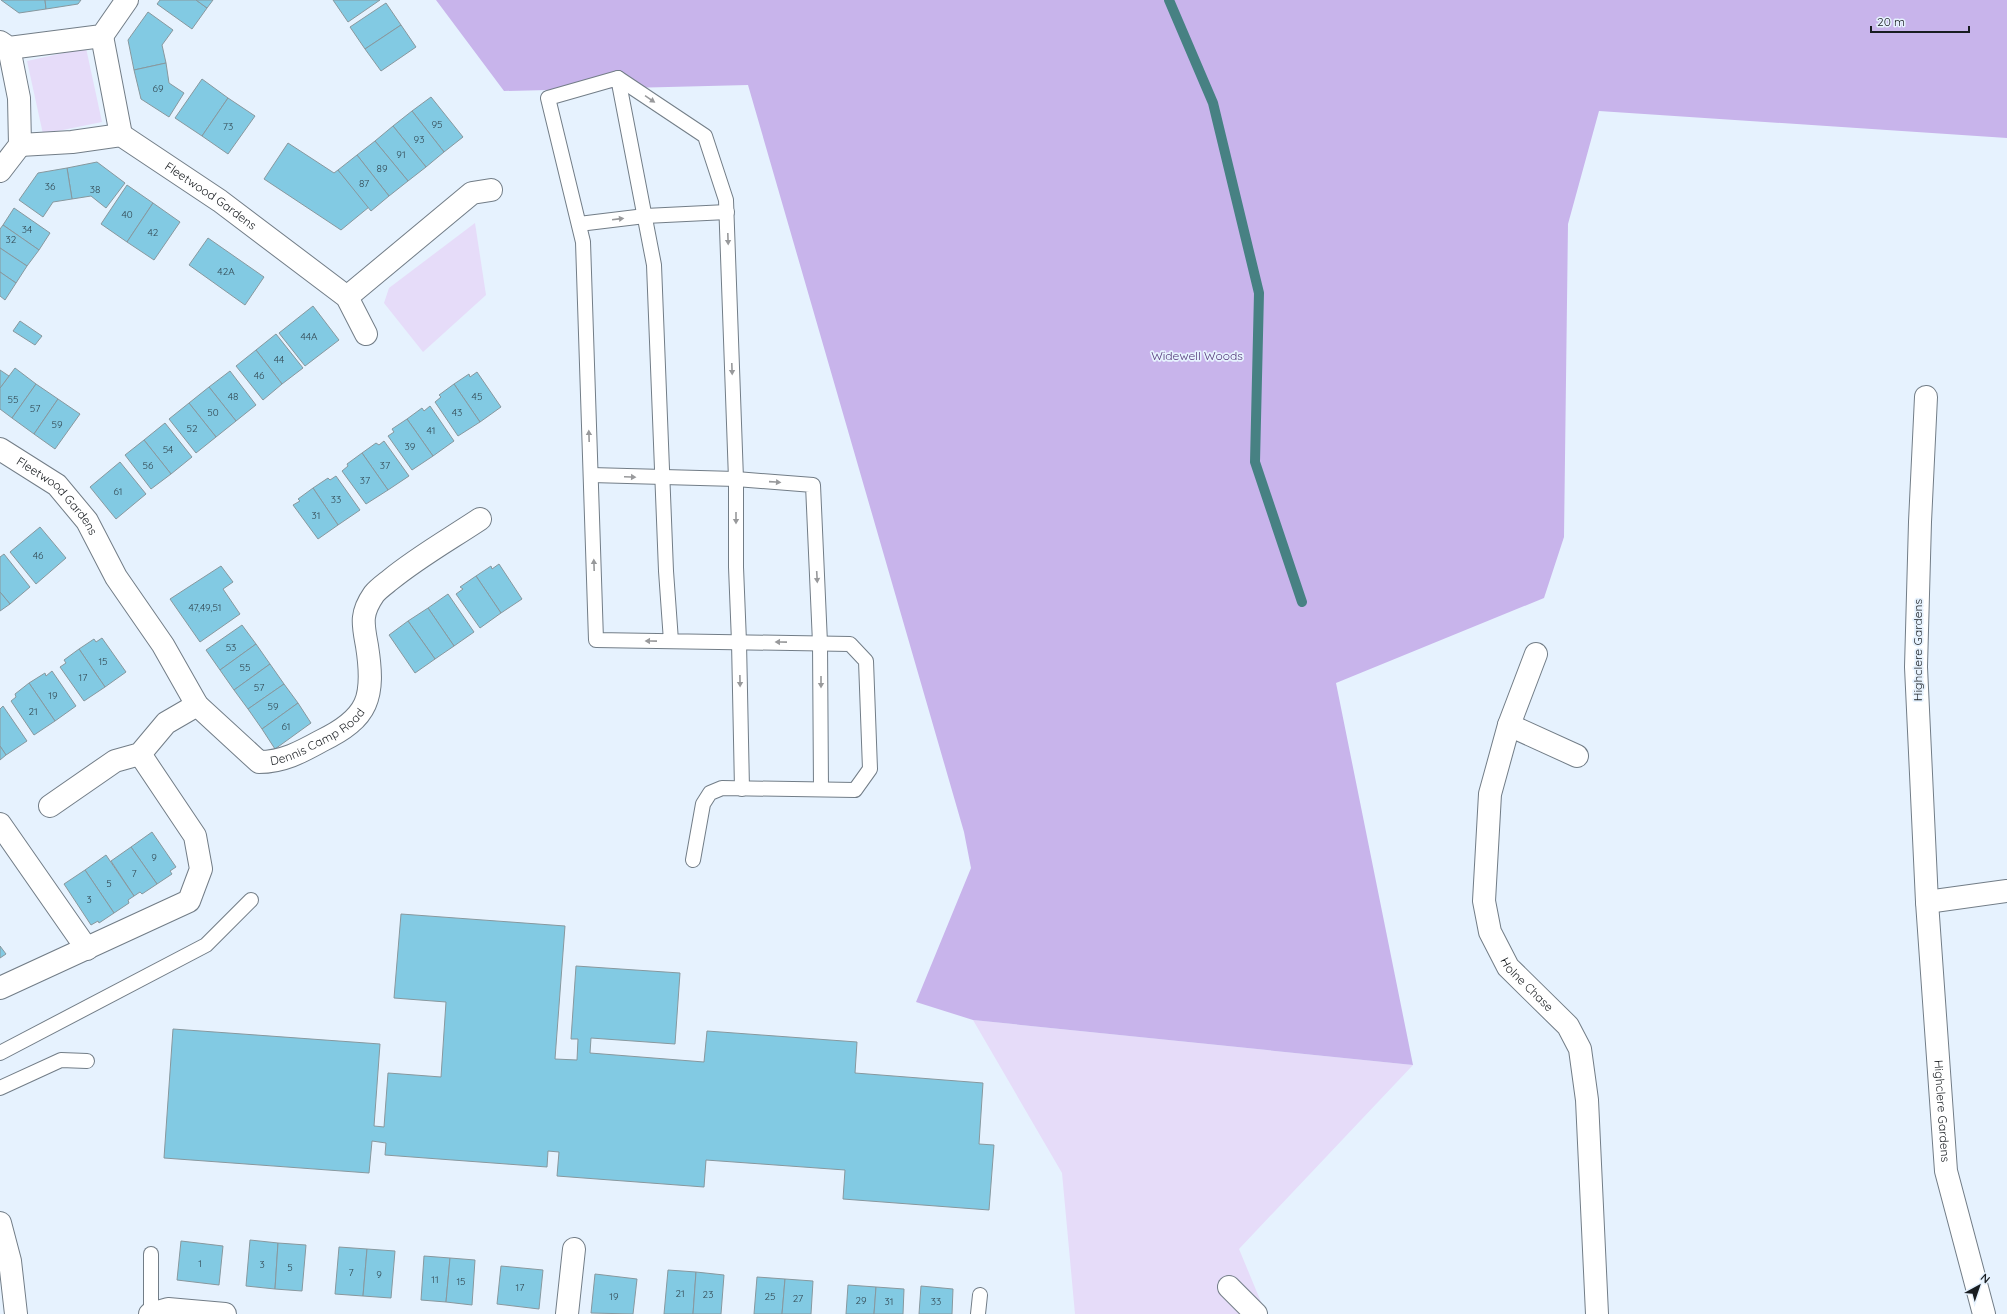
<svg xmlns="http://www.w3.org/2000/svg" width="2007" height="1314" font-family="Quicksand,sans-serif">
  <rect width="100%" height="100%" fill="#e6f2fe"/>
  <g fill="#e6dcf9">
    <path d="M86 48 102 122 43 134 27 61Z"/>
    <path d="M475 223 486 295 423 352 384 303 389 288Z"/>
    <path d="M973 1020 1413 1065 1239 1249 1266 1314H1075L1062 1173Z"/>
  </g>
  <path fill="#c8b4eb" d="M436 0H2007V138L1599 111 1568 224 1564 537 1544 598 1336 683 1413 1065 973 1020 916 1002 971 868 964 832 748 85 504 91Z"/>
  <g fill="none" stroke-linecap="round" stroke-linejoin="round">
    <path stroke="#478183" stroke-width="10" d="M1169 0 1213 103 1259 293 1255 462 1302 602"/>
  </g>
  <g fill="#82cae3" stroke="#88989e">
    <path d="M1 0H45L46 9 19 13Z"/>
    <path d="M45 0H81L78 4 46 9Z"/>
    <path d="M160 0H196L207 8 192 29 157 4Z"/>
    <path d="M196 0H213L207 8Z"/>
    <path d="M333 0H380L348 22Z"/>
    <path d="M386 3 401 25 365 49 350 27Z"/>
    <path d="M148 12 173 30 162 45 166 63 134 70 128 40Z"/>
    <path d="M401 25 416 47 381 71 365 49Z"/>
    <path d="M166 63 169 83 184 93 169 117 141 99 134 70Z"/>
    <path d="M202 79 228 98 202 136 175 118Z"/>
    <path d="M431 97 463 137 444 152 412 111Z"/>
    <path d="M228 98 255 116 228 154 202 136Z"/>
    <path d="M412 111 444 152 426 167 393 126Z"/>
    <path d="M393 126 426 167 408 181 375 141Z"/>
    <path d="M375 141 408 181 389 196 357 155Z"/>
    <path d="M288 143 334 173 338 170 369 207 341 230 264 179Z"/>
    <path d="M357 155 389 196 371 211 338 170Z"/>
    <path d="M97 162 125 183 106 208 91 196 72 199 67 168Z"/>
    <path d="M67 168 72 199 53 202 43 217 19 200 38 173Z"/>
    <path d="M127 185 153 203 127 242 101 224Z"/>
    <path d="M153 203 180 222 154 260 127 242Z"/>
    <path d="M14 208 50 233 39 250 3 225Z"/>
    <path d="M3 225 39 250 27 266 0 248V229Z"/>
    <path d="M208 238 264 277 245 305 189 265Z"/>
    <path d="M0 248 27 266 16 283 0 272Z"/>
    <path d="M0 272 16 283 5 300 0 296Z"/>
    <path d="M313 306 339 340 305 366 279 333Z"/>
    <path d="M20 321 42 336 35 345 13 331Z"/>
    <path d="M276 334 303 368 282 384 256 350Z"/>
    <path d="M256 350 282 384 263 400 236 366Z"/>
    <path d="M15 368 36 384 12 418 0 409V388Z"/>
    <path d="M0 370 9 376 0 388Z"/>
    <path d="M230 371 256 405 236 421 209 387Z"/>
    <path d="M477 372 501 407 480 422 454 384 469 374 470 377Z"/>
    <path d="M36 384 58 399 34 434 12 418Z"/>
    <path d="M454 384 480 422 458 436 435 402 441 397 439 395Z"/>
    <path d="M209 387 236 421 216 437 189 403Z"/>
    <path d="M58 399 80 414 55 449 34 434Z"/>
    <path d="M189 403 216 437 196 453 169 419Z"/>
    <path d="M430 406 454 441 433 456 407 419 422 408 424 411Z"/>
    <path d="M407 419 433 456 412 470 388 436 394 432 392 429Z"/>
    <path d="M165 423 192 457 171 474 144 440Z"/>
    <path d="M144 440 171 474 151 489 125 455Z"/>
    <path d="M384 441 409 476 388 490 362 453 376 443 379 445Z"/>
    <path d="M362 453 388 490 366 504 342 471 348 466 347 464Z"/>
    <path d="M120 462 146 494 116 519 90 487Z"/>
    <path d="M336 476 360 510 338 525 313 488 328 478 330 480Z"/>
    <path d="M313 488 338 525 318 539 293 505 300 501 298 499Z"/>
    <path d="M40 527 66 558 36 584 10 552Z"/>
    <path d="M4 554 30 587 10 604 0 592V557Z"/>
    <path d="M499 564 522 599 501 613 476 576 491 566 492 569Z"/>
    <path d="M221 566 233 582 223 589 240 614 200 642 170 599Z"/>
    <path d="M476 576 501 613 480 628 456 594 463 589 460 587Z"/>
    <path d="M0 592 10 604 0 611Z"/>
    <path d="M448 594 474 632 454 646 428 608Z"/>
    <path d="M428 608 454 646 435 659 408 621Z"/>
    <path d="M408 621 435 659 415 673 389 635Z"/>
    <path d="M242 625 256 644 220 670 206 650Z"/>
    <path d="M102 638 126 672 105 687 79 649 94 639 96 642Z"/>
    <path d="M256 644 270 664 234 690 220 670Z"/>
    <path d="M79 649 105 687 84 701 60 667 66 663 64 660Z"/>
    <path d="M270 664 284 684 248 709 234 690Z"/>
    <path d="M52 671 76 706 55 721 29 683 45 673 46 676Z"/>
    <path d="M29 683 55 721 34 735 11 701 16 697 15 694Z"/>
    <path d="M284 684 298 703 262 729 248 709Z"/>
    <path d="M298 703 311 723 275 749 262 729Z"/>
    <path d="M3 706 27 741 6 755 0 746V709Z"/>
    <path d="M0 746 6 755 0 760Z"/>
    <path d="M152 832 176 867 170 871 172 874 157 884 131 847Z"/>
    <path d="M131 847 157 884 142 894 140 892 134 896 111 861Z"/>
    <path d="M106 855 134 896 128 900 129 903 114 913 85 870Z"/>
    <path d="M85 870 114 913 99 923 98 921 91 925 64 884Z"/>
    <path d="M401 914 565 926 555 1059 577 1060 578 1039H571L576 966 680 973 675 1044 591 1038 590 1053 704 1062 707 1031 857 1042 855 1073 983 1083 979 1144 994 1145 989 1210 843 1199 845 1170 706 1160 704 1187 557 1176 559 1152 548 1151 547 1167 385 1155 386 1143 372 1141 369 1173 164 1158 173 1029 380 1044 374 1126 384 1127 388 1073 441 1077 446 1002 394 998Z"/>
    <path d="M0 946 6 954 0 958Z"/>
    <path d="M250 1240 278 1243 275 1289 246 1286Z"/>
    <path d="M181 1241 223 1246 219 1285 177 1280Z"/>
    <path d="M278 1243 306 1245 302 1291 275 1289Z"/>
    <path d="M339 1247 367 1249 363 1296 335 1294Z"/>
    <path d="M367 1249 395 1251 391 1298 363 1296Z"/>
    <path d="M424 1256 450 1258 446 1302 421 1300Z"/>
    <path d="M450 1258 475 1260 472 1305 446 1302Z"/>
    <path d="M501 1266 543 1270 539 1309 497 1304Z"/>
    <path d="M668 1270 696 1272 693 1314H664Z"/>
    <path d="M696 1272 724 1275 721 1314H693Z"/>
    <path d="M595 1274 637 1279 633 1314 591 1313Z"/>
    <path d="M757 1277 785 1279 782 1314H754Z"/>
    <path d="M785 1279 813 1281 811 1314H782Z"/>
    <path d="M848 1285 876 1287 874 1314H846Z"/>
    <path d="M921 1286 953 1289 952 1314H919Z"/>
    <path d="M876 1287 904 1289 903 1314H874Z"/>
  </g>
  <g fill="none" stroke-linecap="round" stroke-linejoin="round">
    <defs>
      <g id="lane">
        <path d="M618 78 705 136 726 200 736 479V567L739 642 742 789"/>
        <path d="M579 224 645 216 727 212"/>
        <path d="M591 475 736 479 813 485 820 643 821 789"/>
        <path d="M671 641 666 571 654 265 618 78 548 98 583 242 596 640 850 644 866 661 870 769 855 790 722 788 710 793 703 804 693 860"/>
        <path d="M0 1053 206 945 251 900"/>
        <path d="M0 1088 61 1060 87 1061"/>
        <path d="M151 1314V1254"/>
        <path d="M978 1314 980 1295"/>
      </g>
      <g id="street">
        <path d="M102 36 121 135"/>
        <path d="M0 42 9 48 102 36 127 0"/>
        <path id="s1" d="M20 145 72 142 121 135 220 201 347 297 366 334"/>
        <path d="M0 171 20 145 19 98 9 48"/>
        <path d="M347 297 472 193 491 190"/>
        <path id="s2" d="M1926 397 1920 522 1916 667 1927 902 1946 1171 1984 1314"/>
        <path id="s3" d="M0 449 57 485 87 521 116 577 163 645 197 705 259 762C283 762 301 752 321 741 369 718 375 697 367 646 363 624 360 614 374 594 378 589 385 584 390 580 418 557 450 539 480 519"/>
        <path id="s4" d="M1536 654 1509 725 1490 794 1484 901 1490 932 1508 967 1568 1026 1580 1049 1587 1100 1597 1314"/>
        <path d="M1509 725 1577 756"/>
        <path d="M50 806 115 761 140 754 166 723 197 705"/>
        <path d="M0 824 87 949"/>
        <path d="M1927 902 2007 891"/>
        <path d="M0 988 189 901 201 869 195 836 140 754"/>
        <path d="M1229 1287 1256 1314"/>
        <path d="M150 1314 168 1309 225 1314"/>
        <path d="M567 1314 574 1249"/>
      </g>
      <path id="secondary" d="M0 1223 10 1261 16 1314"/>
    </defs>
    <use href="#lane" stroke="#727d87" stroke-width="16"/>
    <use href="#street" stroke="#727d87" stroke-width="24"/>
    <use href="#secondary" stroke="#727d87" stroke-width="24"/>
    <use href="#lane" stroke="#fff" stroke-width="14"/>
    <use href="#street" stroke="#fff" stroke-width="22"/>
    <use href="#secondary" stroke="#fff" stroke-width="22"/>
  </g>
  <defs><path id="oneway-solid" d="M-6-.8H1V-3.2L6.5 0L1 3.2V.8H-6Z"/></defs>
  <g fill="#98999b">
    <use href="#oneway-solid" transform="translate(650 99) rotate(34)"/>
    <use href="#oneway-solid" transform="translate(618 219) rotate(-7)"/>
    <use href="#oneway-solid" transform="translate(728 239) rotate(88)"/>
    <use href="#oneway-solid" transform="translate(732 369) rotate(88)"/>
    <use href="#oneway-solid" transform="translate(589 436) rotate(-92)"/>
    <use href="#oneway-solid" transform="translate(630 477) rotate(2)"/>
    <use href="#oneway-solid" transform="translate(775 482) rotate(4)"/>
    <use href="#oneway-solid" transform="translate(736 518) rotate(90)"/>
    <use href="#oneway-solid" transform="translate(594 565) rotate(-92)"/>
    <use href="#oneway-solid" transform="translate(817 577) rotate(87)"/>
    <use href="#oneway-solid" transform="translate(651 641) rotate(-179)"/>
    <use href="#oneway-solid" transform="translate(781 642) rotate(-179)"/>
    <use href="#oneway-solid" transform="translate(740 681) rotate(89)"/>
    <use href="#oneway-solid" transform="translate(821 682) rotate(90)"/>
  </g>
  <g text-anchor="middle" stroke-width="3.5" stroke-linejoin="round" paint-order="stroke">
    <g font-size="10" fill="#334852">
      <text x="158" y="92">69</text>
      <text x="437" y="128">95</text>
      <text x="228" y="130">73</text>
      <text x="419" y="143">93</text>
      <text x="401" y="158">91</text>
      <text x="382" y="172">89</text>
      <text x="364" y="187">87</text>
      <text x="50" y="190">36</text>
      <text x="95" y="193">38</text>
      <text x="127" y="218">40</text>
      <text x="27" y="233">34</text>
      <text x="153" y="236">42</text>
      <text x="11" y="243">32</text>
      <text x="226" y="275">42A</text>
      <text x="309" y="340">44A</text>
      <text x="279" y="363">44</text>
      <text x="259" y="379">46</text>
      <text x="233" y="400">48</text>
      <text x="477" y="400">45</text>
      <text x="13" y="403">55</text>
      <text x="35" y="412">57</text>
      <text x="213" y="416">50</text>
      <text x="457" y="416">43</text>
      <text x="57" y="428">59</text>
      <text x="192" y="432">52</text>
      <text x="431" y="434">41</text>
      <text x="410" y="450">39</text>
      <text x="168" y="453">54</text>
      <text x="148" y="469">56</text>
      <text x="385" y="469">37</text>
      <text x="365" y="484">37</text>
      <text x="118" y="495">61</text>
      <text x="336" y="503">33</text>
      <text x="316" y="519">31</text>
      <text x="38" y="559">46</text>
      <text x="205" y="611">47,49,51</text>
      <text x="231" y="651">53</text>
      <text x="103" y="665">15</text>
      <text x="245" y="671">55</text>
      <text x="83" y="681">17</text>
      <text x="259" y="691">57</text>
      <text x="53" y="699">19</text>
      <text x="273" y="710">59</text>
      <text x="33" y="715">21</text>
      <text x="286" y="730">61</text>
      <text x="154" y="861">9</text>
      <text x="134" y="877">7</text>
      <text x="109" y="887">5</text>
      <text x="89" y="903">3</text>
      <text x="200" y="1267">1</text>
      <text x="262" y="1268">3</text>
      <text x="290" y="1271">5</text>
      <text x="351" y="1276">7</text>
      <text x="379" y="1278">9</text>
      <text x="435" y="1283">11</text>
      <text x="461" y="1285">15</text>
      <text x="520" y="1291">17</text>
      <text x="680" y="1297">21</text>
      <text x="708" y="1298">23</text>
      <text x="614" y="1300">19</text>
      <text x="770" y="1300">25</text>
      <text x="798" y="1302">27</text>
      <text x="861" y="1304">29</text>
      <text x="889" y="1305">31</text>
      <text x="936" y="1305">33</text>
    </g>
    <g font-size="12" fill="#191d21" stroke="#e6f2fe">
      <text dy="4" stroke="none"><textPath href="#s1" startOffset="210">Fleetwood Gardens</textPath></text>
      <text dy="4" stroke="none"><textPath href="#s3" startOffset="75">Fleetwood Gardens</textPath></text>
      <text transform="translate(1918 650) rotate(-90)" y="4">Highclere Gardens</text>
      <text dy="4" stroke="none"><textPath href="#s3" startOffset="478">Dennis Camp Road</textPath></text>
      <text dy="4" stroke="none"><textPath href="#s4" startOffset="351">Holne Chase</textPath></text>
      <text dy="4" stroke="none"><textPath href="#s2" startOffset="715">Highclere Gardens</textPath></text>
    </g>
    <g font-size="12" fill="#4f3274" stroke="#e6f2fe">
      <text x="1197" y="360">Widewell Woods</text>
    </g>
  </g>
  <g transform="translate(1979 1286) rotate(40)" stroke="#e6f2fe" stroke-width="3" paint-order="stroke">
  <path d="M0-3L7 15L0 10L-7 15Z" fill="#191d21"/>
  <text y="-6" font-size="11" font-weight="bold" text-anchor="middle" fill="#191d21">N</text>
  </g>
  <path d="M1871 26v6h98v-6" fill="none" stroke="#191d21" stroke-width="2"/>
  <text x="1877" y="26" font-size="12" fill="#191d21" stroke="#e6f2fe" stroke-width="3" paint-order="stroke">20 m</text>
</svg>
